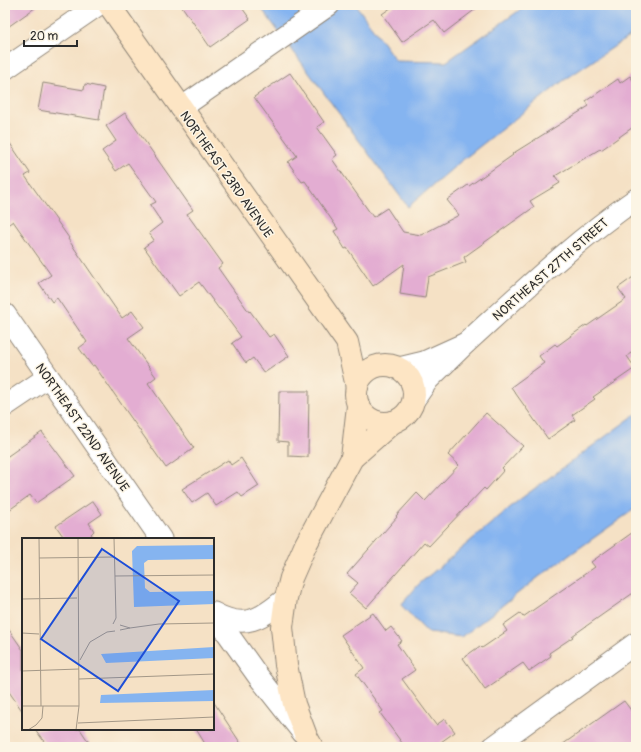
<svg xmlns="http://www.w3.org/2000/svg" width="641" height="752" font-family="Pangolin,sans-serif">
  <rect width="100%" height="100%" fill="#fcf5e5"/>
  <filter id="ink" filterUnits="userSpaceOnUse"><feTurbulence type="fractalNoise" baseFrequency=".025" numOctaves="2"/><feDisplacementMap in="SourceGraphic" scale="8" xChannelSelector="R" yChannelSelector="G"/><feConvolveMatrix kernelMatrix="1 2 1 2 8 2 1 2 1" color-interpolation-filters="sRGB"/></filter>
  <filter id="wash" filterUnits="userSpaceOnUse"><feTurbulence type="fractalNoise" baseFrequency=".012" numOctaves="4" result="noise"/><feDisplacementMap in="SourceGraphic" scale="16" xChannelSelector="R" yChannelSelector="G"/><feGaussianBlur stdDeviation="0.9" result="paint"/><feColorMatrix in="noise" values="0 0 0 0 0 0 0 0 0 0 0 0 0 0 0 0 0 1.4 0 .05"/><feComposite in="paint" operator="in"/></filter>
  <g filter="url(#wash)">
    <rect width="100%" height="100%" fill="#f5e1c5"/>
    <g fill="#85b4f0" stroke="#58708e">
      <path d="M259 5H356L396 61 446 62 527 5H636V32L563 81 460 162 408 207Z"/>
      <path d="M636 414V508L540 576 462 637 428 633 401 605 419 584 519 500Z"/>
    </g>
    <g id="blocks">
      <g fill="#e3add2">
        <path d="M5 5H39L5 29Z"/>
        <path d="M181 5H240L250 19 210 47Z"/>
        <path d="M395 5H481L444 33 434 20 402 42 382 14Z"/>
        <path d="M290 73 324 122 317 127 337 155 332 159 373 217 387 208 403 232 421 235 459 215 447 200 468 185 469 186 513 155 512 154 589 106 586 101 618 79 620 83 630 76 636 85V125L601 150 600 149 555 176 560 183 530 201 534 207 464 257 466 262 428 277 425 298 400 294 404 264 373 286 347 248 345 249 334 231 338 229 305 181 302 182 288 162 297 156 254 97Z"/>
        <path d="M43 83 84 90 85 84 104 88 99 120 38 110Z"/>
        <path d="M125 113 193 210 187 214 223 264 218 268 249 312 250 311 269 337 274 334 289 356 264 373 253 358 246 363 232 343 241 337 220 309H219L199 282 179 296 144 247 154 240 149 233 162 223 150 205 156 202 128 163 116 171 102 151 116 141 106 126Z"/>
        <path d="M5 136 30 173 25 176 69 238 68 239 122 318 132 311 144 327 128 338 156 377 148 383 194 448 166 468 94 365 92 366 79 348 87 342 57 298 52 302 39 283 51 275 13 221 5 227Z"/>
        <path d="M636 275V349L627 356 635 368 593 397 595 399 572 415 575 420 548 439 511 387 544 363 539 356 555 344 557 346 586 325 587 326 626 299 618 288Z"/>
        <path d="M279 391H309L308 457 288 456V442L278 441Z"/>
        <path d="M486 413 523 446 502 468 504 470 486 490 484 488 429 546 424 542 366 608 349 593 358 583 347 574 397 517 396 516 417 493 425 501 459 465 448 455Z"/>
        <path d="M42 432 75 476 36 503 30 495 5 513V458Z"/>
        <path d="M241 458 259 486 242 497 238 492 216 506 207 493 192 503 182 489 228 460 231 465Z"/>
        <path d="M93 501 102 514 89 523 94 531 91 534 95 539H65L56 526Z"/>
        <path d="M636 530V591L572 636 573 637 549 653 551 656 529 671 523 663 485 689 463 658 480 646 482 648 507 631 503 625 520 613 523 617 595 567 591 562Z"/>
        <path d="M373 613 386 631 391 627 402 641 397 644 415 670 402 679 436 725 445 719 455 732 434 747H405L380 713 383 711 356 674 364 668 341 635Z"/>
        <path d="M5 624 23 650V712L5 686Z"/>
        <path d="M213 701 243 747H207L196 729H213Z"/>
        <path d="M624 701 636 717V747H559Z"/>
        <path d="M35 729H80L92 747H48Z"/>
      </g>
    </g>
  </g>
  <g filter="url(#ink)">
    <use href="#blocks" fill-opacity="0" stroke="#908678" stroke-width="1"/>
    <g fill="none" stroke-linecap="round" stroke-linejoin="round">
      <defs>
        <g id="street">
          <path d="M5 69 98 5"/>
          <path d="M181 108 329 5"/>
          <path d="M5 314 161 539"/>
          <path d="M466 343C521 293 575 241 636 199"/>
          <path d="M399 368 424 362 466 343 428 380 414 400"/>
          <path d="M5 406 48 377"/>
          <path d="M213 613 258 676 303 733"/>
          <path d="M214 613C245 630 261 619 286 598"/>
          <path d="M493 747 636 643"/>
        </g>
        <g id="secondary">
          <path d="M109 5 347 342 357 387"/>
          <circle cx="385" cy="394" r="29"/>
          <path d="M352 458 358 406"/>
          <path d="M312 747 306 736 294 704 286 665 282 627 286 598 291 578 306 544 352 458 393 422"/>
        </g>
      </defs>
      <use href="#street" stroke="#908678" stroke-width="23"/>
      <use href="#secondary" stroke="#908678" stroke-width="24"/>
      <use href="#street" stroke="#fff" stroke-width="21"/>
      <use href="#secondary" stroke="#fde5c4" stroke-width="22"/>
    </g>
  </g>
  <g text-anchor="middle" stroke-width="3" stroke-linejoin="round" paint-order="stroke">
    <g font-size="13" fill="#2b2b2b" stroke="#fcf5e5">
      <text transform="translate(227 174) rotate(55)" y="5">NORTHEAST 23RD AVENUE</text>
      <text transform="translate(550 269) rotate(-41)" y="5">NORTHEAST 27TH STREET</text>
      <text transform="translate(83 427) rotate(55)" y="5">NORTHEAST 22ND AVENUE</text>
    </g>
  </g>
  <g transform="translate(22 538)">
    <rect width="192" height="192" fill="#f5e1c5"/>
    <path d="M192 7 191 21 126 22 122 25 123 50 128 54 192 53V66L112 69 110 13 115 8ZM192 109V120L84 125 79 116ZM192 152V163L78 165 79 157Z" fill="#85b4f0"/>
    <path fill="none" stroke="#a49887" stroke-width="1" d="M17 0 19 168M17 20 93 19M93 38 192 37M0 61 55 60M91 86 94 80 92 0M108 90 137 86 192 85M98 92 108 90 98 87M0 95 17 96M58 122 68 104 85 94 93 93M0 133 57 131M57 141 192 136M0 168H57M56 185 192 179M6 192 14 187 20 180 21 168M54 192 57 168 56 0"/>
    <path fill="#1d4ed8" fill-opacity="0.15" stroke="#1d4ed8" stroke-width="2" d="M80 11 157 63 96 153 19 101Z"/>
    <rect width="192" height="192" fill="none" stroke="#2b2b2b" stroke-width="2"/>
  </g>
  <rect width="641" height="752" fill="none" stroke="#fcf5e5" stroke-width="20"/>
  <path d="M24 40v6h53v-6" fill="none" stroke="#2b2b2b" stroke-width="2"/>
  <text x="30" y="40" font-size="12" fill="#2b2b2b" stroke="#fcf5e5" stroke-width="3" paint-order="stroke">20 m</text>
</svg>
